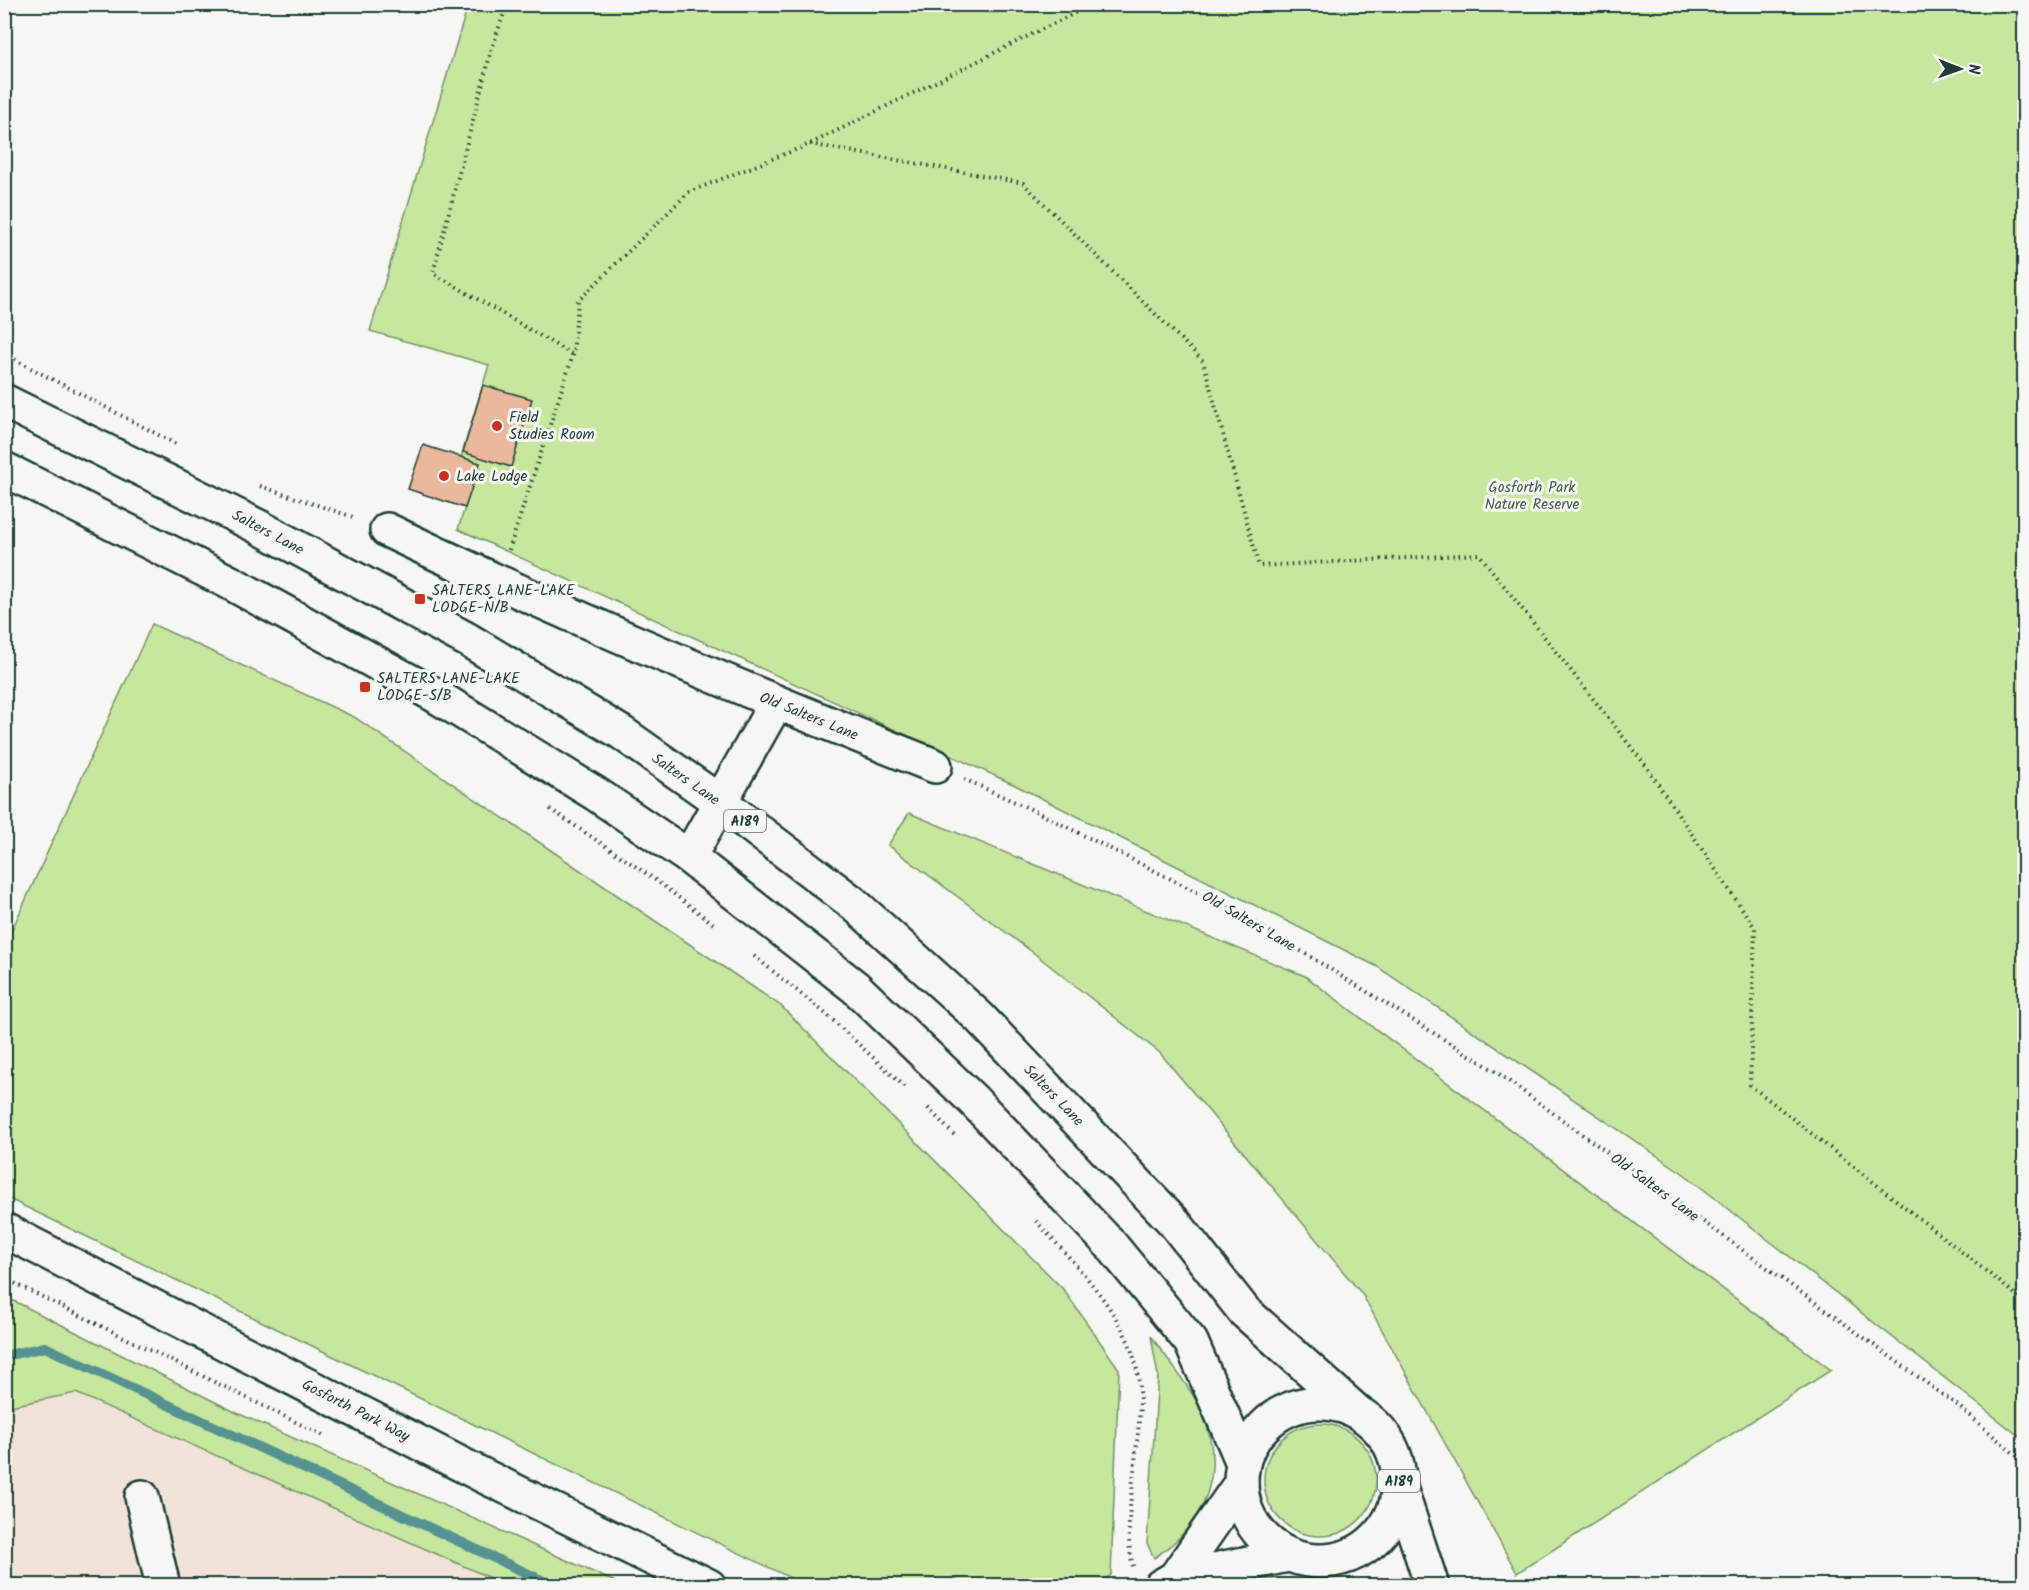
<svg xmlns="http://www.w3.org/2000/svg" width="2029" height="1590" font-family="Kalam,sans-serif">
  <rect width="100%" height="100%" fill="#f6f6f2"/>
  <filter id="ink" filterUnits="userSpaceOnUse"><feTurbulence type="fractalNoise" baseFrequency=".0167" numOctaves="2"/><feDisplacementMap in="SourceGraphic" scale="12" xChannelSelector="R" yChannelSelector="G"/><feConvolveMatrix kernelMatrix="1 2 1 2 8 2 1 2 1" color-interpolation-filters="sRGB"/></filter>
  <g filter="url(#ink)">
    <path fill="#f2e3d8" d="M76 1393 506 1585 5 1586V1407Z"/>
    <g fill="#c7e79f" stroke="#73926a" stroke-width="1.5">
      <path d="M468 5H2024V1440L1684 1174 1376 966 1015 785 458 529 479 464 461 457 489 365 370 331Z"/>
      <path d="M152 624 354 717 781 1006 1063 1289 1119 1369 1111 1575 1095 1586 805 1585 5 1197V945Z"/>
      <path d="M909 813 1305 976 1831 1370 1517 1573 1362 1294 1160 1053 1035 954 888 845Z"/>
      <path d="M4 1296 235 1412 622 1585H506L76 1393 5 1407Z"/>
      <path d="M1151 1336C1166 1358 1191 1387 1202 1412 1226 1471 1207 1523 1154 1558L1147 1543 1158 1376Z"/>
      <circle cx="1320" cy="1480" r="56"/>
      <path d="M1248 1579 1287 1581 1294 1585 1219 1586Z"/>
    </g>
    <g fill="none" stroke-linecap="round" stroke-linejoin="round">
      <path stroke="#559291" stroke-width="10" d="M4 1356 45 1347 554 1586"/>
    </g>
    <g fill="#eab89c" stroke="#1f3d34" stroke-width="1.5">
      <path d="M483 385 532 399 511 467 463 452Z"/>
      <path d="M423 445 480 463 465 508 408 489Z"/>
    </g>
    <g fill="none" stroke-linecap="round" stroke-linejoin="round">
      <defs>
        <g id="minor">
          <path d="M387 530C566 616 750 693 935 766"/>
          <path d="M689 857 776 703"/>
          <path d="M4 1230 482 1475 709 1586"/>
          <path d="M142 1497 163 1586"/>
          <path d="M1175 1578 1241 1483"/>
          <path d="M1161 1586 1175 1578 1288 1555"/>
        </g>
        <g id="major">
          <path d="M4 401 257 526 468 640 622 733 720 802 853 903 979 1017 1174 1222 1244 1311 1356 1411"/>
          <path d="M4 469 231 583 433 694 596 794 689 857 855 987 973 1100 1111 1245 1191 1342 1243 1463"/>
          <circle cx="1320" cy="1482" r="79"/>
          <path d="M1399 1485 1432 1586"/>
        </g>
      </defs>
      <use href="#minor" stroke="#1f3d34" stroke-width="38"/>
      <use href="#major" stroke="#1f3d34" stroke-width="38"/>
      <g stroke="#1f3d34" stroke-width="4" stroke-dasharray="1.5 4.5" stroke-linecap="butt">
        <path d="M507 4 491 51 433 273 573 355"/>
        <path d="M810 144 1023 183 1203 361 1259 566 1479 554 1646 766 1755 928 1750 1085 2024 1301"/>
        <path d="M4 354 176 444"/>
        <path d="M260 486 356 518"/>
        <path d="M509 550 573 355 578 301 689 192 810 144 1093 4"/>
        <path d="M964 779 1035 811 1241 914 1492 1069 1957 1405 2024 1462"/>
        <path d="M550 809 650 876 715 925"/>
        <path d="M754 956 826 1014 905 1087"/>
        <path d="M928 1108 956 1137"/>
        <path d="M1036 1221C1073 1262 1127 1315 1137 1370 1143 1400 1138 1432 1135 1461 1132 1495 1124 1532 1133 1566"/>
        <path d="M4 1278 324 1436"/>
      </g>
      <use href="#minor" stroke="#f6f6f2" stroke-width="33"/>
      <use href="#major" stroke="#f6f6f2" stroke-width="33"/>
    </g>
  </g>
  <g fill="#c8321e" stroke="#f6f6f2" stroke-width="2">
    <circle cx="497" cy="426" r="6"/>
    <circle cx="444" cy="476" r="6"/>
    <rect x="414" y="593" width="12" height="12" rx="3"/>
    <rect x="359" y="681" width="12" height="12" rx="3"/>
  </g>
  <g text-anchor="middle" stroke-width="6" stroke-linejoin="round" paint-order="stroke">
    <g fill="#f6f6f2" stroke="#60746d" stroke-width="1.5">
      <rect x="724" y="810" width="42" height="22" rx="4.5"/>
      <rect x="1378" y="1470" width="42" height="22" rx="4.5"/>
    </g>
    <g font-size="14" font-weight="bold" fill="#1f3d34">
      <text x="745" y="826">A189</text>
      <text x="1399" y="1486">A189</text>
    </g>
    <g font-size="15" fill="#1f3d34" stroke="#f6f6f2" text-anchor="start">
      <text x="509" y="422">Field<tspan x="509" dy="17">Studies Room</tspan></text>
      <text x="456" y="481">Lake Lodge</text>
      <text x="432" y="595">SALTERS LANE-LAKE<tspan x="432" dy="17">LODGE-N/B</tspan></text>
      <text x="377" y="683">SALTERS LANE-LAKE<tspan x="377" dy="17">LODGE-S/B</tspan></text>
    </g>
    <g font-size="15" fill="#415f49" stroke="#f6f6f2">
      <text x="1532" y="492">Gosforth Park<tspan x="1532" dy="17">Nature Reserve</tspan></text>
    </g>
    <g font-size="15" fill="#1f3d34" stroke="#f6f6f2">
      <text transform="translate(268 532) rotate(28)" y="5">Salters Lane</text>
      <text transform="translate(809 716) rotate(22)" y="5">Old Salters Lane</text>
      <text transform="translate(686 779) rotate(35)" y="5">Salters Lane</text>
      <text transform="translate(1249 921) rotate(30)" y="5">Old Salters Lane</text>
      <text transform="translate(1054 1095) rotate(46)" y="5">Salters Lane</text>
      <text transform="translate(1655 1187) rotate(36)" y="5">Old Salters Lane</text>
      <text transform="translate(356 1410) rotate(27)" y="5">Gosforth Park Way</text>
    </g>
  </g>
  <rect width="2029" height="1590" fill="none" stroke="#f6f6f2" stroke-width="24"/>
  <rect x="12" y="12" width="2005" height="1566" fill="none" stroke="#1f3d34" stroke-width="2" filter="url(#ink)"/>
  <g transform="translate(1960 69) rotate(91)" stroke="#f6f6f2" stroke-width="4.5" paint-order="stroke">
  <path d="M0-4.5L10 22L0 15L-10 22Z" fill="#1f3d34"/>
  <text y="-9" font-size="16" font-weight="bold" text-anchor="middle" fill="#1f3d34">N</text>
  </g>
</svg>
